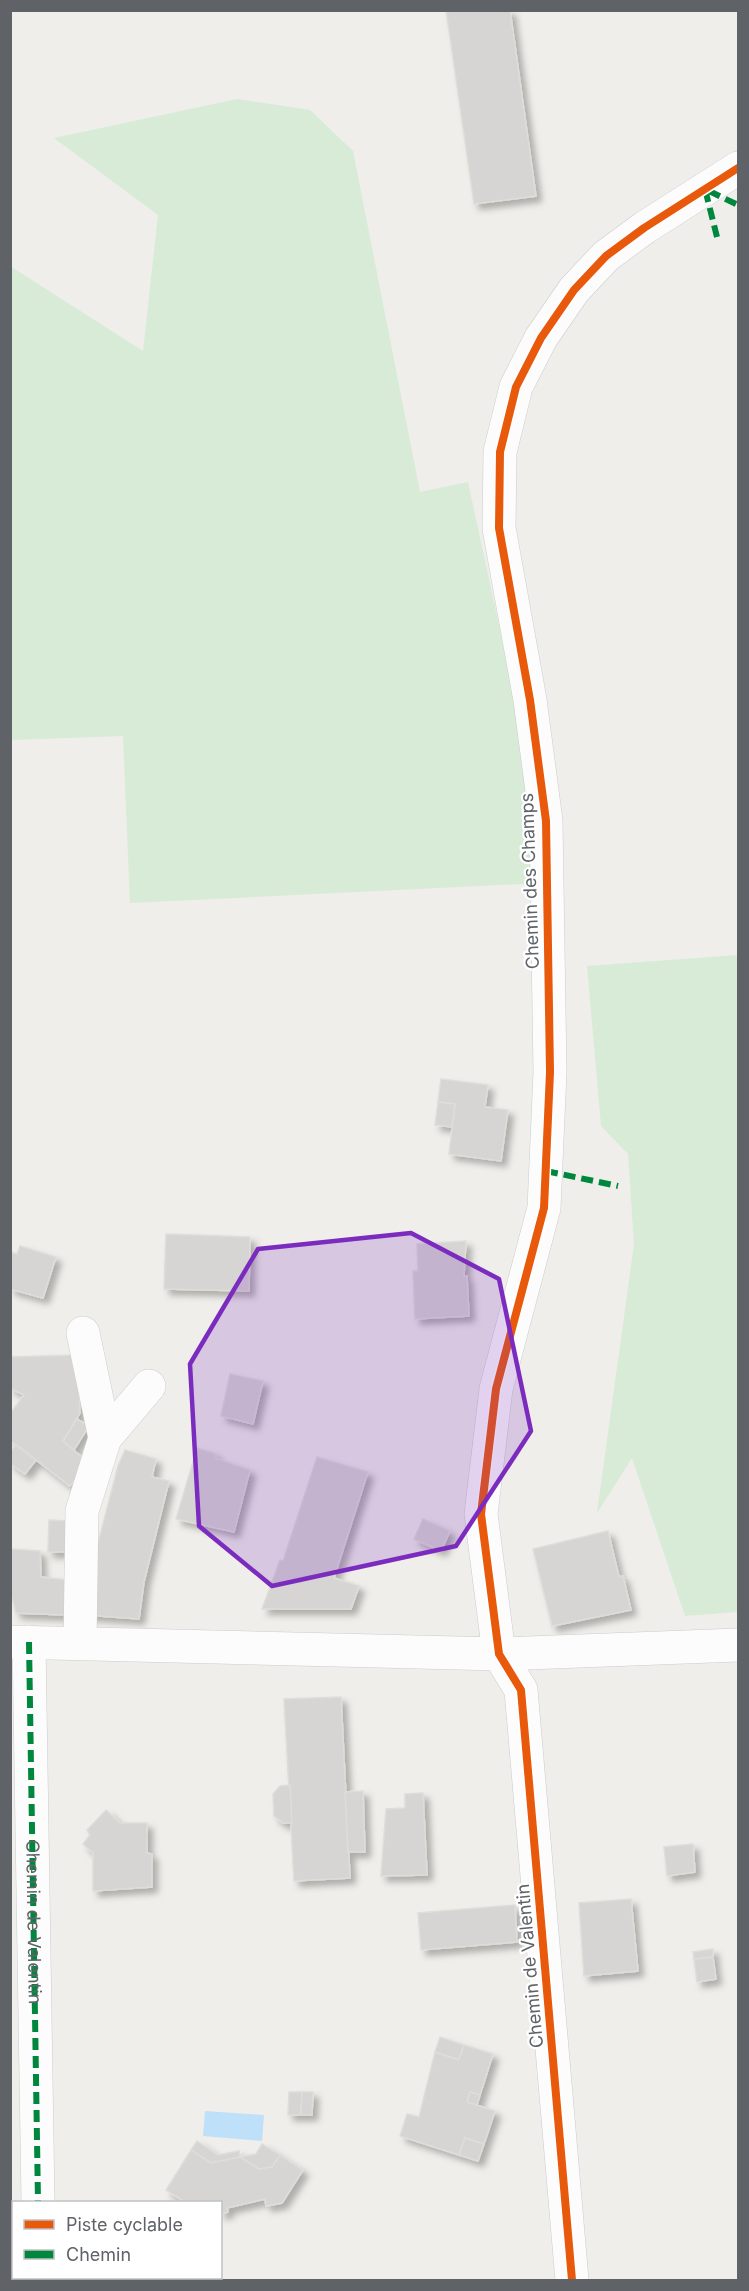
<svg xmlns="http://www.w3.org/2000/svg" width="749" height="2291" font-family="Inter,sans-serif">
  <defs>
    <filter id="shadow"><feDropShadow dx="5.5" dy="5.5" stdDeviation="3" flood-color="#0004"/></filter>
  </defs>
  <rect width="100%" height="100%" fill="#efeeea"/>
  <g fill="#d8ebd6">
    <path d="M237 99 310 110 353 151 420 492 468 482 519 718 542 883 130 903 123 736 11 740 10 266 143 351 158 215 54 138Z"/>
    <path d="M738 955V1612L685 1616 632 1458 597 1513 634 1244 628 1154 601 1126 587 966Z"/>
  </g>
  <path fill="#bfe0f9" d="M205 2111 264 2115 262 2141 203 2136Z"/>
  <g fill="#d6d5d3" stroke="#deddd9" stroke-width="1.5" filter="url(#shadow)">
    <path d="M446 10H510L536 196 474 204Z"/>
    <path d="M441 1079 488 1085 485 1107 508 1110 501 1161 449 1154 455 1104 438 1102Z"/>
    <path d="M438 1102 455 1104 452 1127 435 1125Z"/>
    <path d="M166 1234 250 1237 249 1291 164 1289Z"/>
    <path d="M466 1241 464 1276H467L469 1316 415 1319 413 1271H418L417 1244Z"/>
    <path d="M20 1246 56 1257 43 1298 10 1289V1252L17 1254Z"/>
    <path d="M78 1355 80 1413 63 1441 89 1463 70 1486 10 1440V1414L24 1395 10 1388V1357Z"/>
    <path d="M230 1374 263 1381 253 1424 221 1416Z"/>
    <path d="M77 1419 89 1426 74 1450 63 1441Z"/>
    <path d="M16 1445 36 1460 25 1474 10 1463V1452Z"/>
    <path d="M197 1448 216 1454 215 1458 250 1470 234 1532 176 1519Z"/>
    <path d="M125 1450 156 1459 152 1477 169 1481 144 1582 139 1619 86 1615 91 1570 118 1466Z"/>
    <path d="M317 1457 368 1472 334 1578 359 1586 351 1609H262L280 1560 283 1561Z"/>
    <path d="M423 1519 450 1531 441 1551 414 1539Z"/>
    <path d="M49 1520 68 1521V1552H48Z"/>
    <path d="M608 1531 619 1577 623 1576 631 1610 552 1626 533 1549Z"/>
    <path d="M10 1549 40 1551 41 1577 67 1580 65 1615 16 1613 10 1590Z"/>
    <path d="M341 1697 350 1878 294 1881 284 1699Z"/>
    <path d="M290 1785 292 1823H283L274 1816 273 1794 280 1786Z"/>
    <path d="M363 1791 365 1852H348L345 1792Z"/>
    <path d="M423 1793 427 1875 381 1876 386 1809 405 1808V1794Z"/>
    <path d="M106 1810 120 1823H147V1853L152 1854V1887L93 1891V1853L83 1844 90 1835 87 1830Z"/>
    <path d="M693 1844 695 1872 667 1876 664 1847Z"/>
    <path d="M631 1899 638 1971 584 1976 579 1903Z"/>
    <path d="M515 1905 517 1942 421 1950 418 1913Z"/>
    <path d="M713 1949V1957L694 1959 693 1952Z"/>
    <path d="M713 1957 716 1979 697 1982 694 1959Z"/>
    <path d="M440 2037 464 2045 459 2060 435 2052Z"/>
    <path d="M464 2045 493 2054 480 2095 470 2092 467 2102 495 2111 484 2144 465 2138 459 2155 400 2136 407 2114 419 2117 435 2052 459 2060Z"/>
    <path d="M289 2092H302L301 2115H288Z"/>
    <path d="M302 2092H313L312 2115H301Z"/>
    <path d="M470 2092 480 2095 477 2105 467 2102Z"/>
    <path d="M465 2138 484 2144 478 2161 459 2155Z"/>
    <path d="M197 2141 218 2155 239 2151 240 2157 211 2163 191 2150Z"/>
    <path d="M262 2144 280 2155 272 2167 259 2169 240 2157 256 2154Z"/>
    <path d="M191 2150 211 2163 240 2157 259 2169 272 2167 280 2155 303 2170 282 2203 266 2206 265 2199 227 2208 228 2212 220 2214V2202H185L166 2190Z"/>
    <path d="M134 2278H190L188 2280H132Z"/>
  </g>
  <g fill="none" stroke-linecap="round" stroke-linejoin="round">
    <defs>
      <g id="minor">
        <path d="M105 1438 149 1386"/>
        <path d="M10 1642 499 1654 738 1645"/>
        <path id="s1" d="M29 1642 38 2202"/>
        <path d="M80 1643 82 1511 105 1438 83 1333"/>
        <path d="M39 2278V2280"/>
        <path d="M572 2280 521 1690 499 1654 481 1514 496 1389 544 1208 550 1072 546 821 530 700 499 528 500 452 516 387 541 338 574 290 606 256 644 228 738 168"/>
      </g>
    </defs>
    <use href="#minor" stroke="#cbcccc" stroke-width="34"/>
    <use href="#minor" stroke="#fdfcfc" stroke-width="33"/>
    <g stroke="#00873e" stroke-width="6" stroke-dasharray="12 6" stroke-linecap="butt">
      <path d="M717 237 705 189 738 205"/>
      <path d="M546 1171 618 1186"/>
      <path d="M29 1642 38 2202"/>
      <path d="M39 2278V2280"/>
    </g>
    <defs>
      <path id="cycleway" d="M572 2280 521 1690 499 1654 481 1514 496 1389 544 1208 550 1072 546 821 530 700 499 528 500 452 516 387 541 338 574 290 606 256 644 228 738 168"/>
    </defs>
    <use href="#cycleway" stroke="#fff" stroke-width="11"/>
    <use href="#cycleway" stroke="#e8590c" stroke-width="8"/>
  </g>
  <path fill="#7b2cbf" fill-opacity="0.2" stroke="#7b2cbf" stroke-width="4.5" stroke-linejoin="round" d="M411 1233 499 1279 531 1431 456 1546 272 1586 199 1526 190 1364 258 1249Z"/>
  <g text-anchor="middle" stroke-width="4.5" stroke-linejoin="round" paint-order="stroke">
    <g font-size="18" fill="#5f6368" stroke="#fff">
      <text transform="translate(530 881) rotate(-92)" y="6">Chemin des Champs</text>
      <text dy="6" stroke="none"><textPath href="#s1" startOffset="280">Chemin de Valentin</textPath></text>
      <text transform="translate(530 1966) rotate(-95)" y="6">Chemin de Valentin</text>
    </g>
  </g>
  <rect width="749" height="2291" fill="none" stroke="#5f6368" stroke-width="24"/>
  <rect x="12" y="2201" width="210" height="78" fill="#ffffff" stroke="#bfc1c3" stroke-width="1.5"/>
  <rect x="24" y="2220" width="30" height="9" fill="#e8590c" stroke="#bfc1c3" stroke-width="1.5"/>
  <text x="66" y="2231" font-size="18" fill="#5f6368">Piste cyclable</text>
  <rect x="24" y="2250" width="30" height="9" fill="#00873e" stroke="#bfc1c3" stroke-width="1.5"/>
  <text x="66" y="2261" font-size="18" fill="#5f6368">Chemin</text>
</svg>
